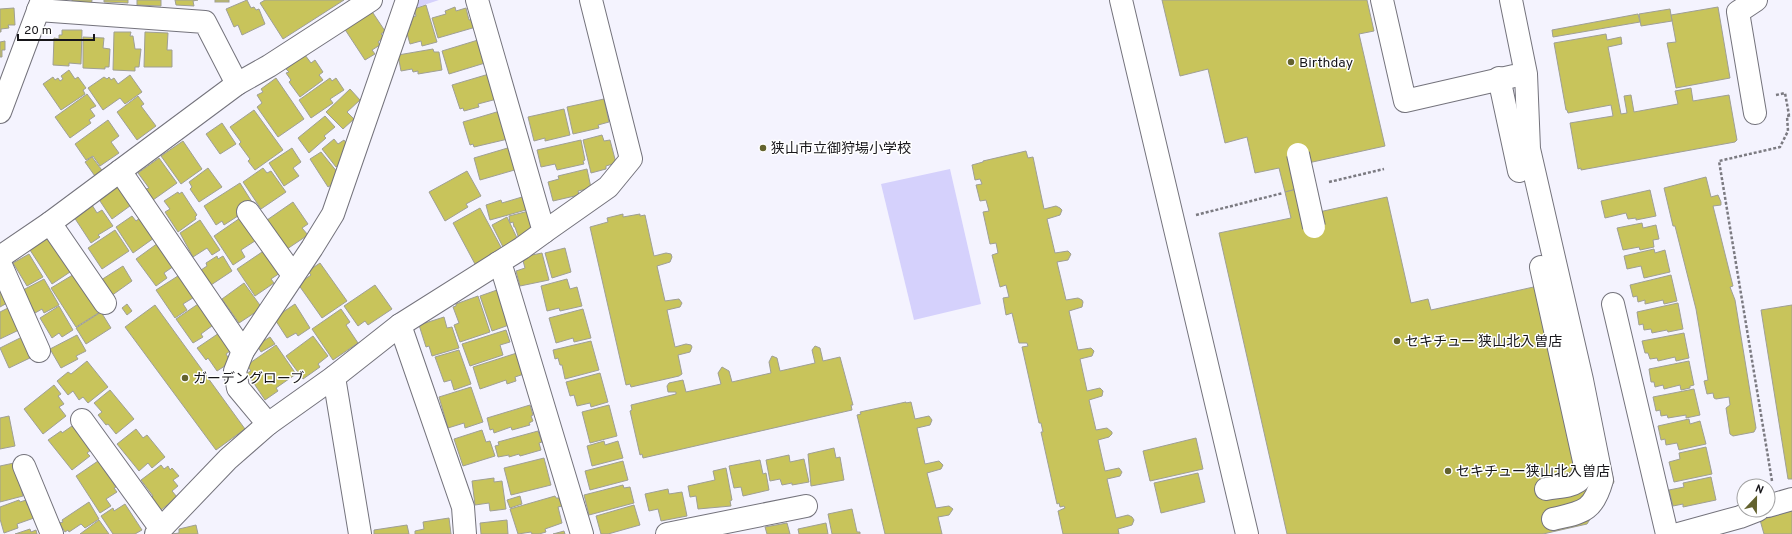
<svg xmlns="http://www.w3.org/2000/svg" width="1792" height="534" font-family="Overpass,'Noto Sans JP',sans-serif">
  <rect width="100%" height="100%" fill="#f4f3fe"/>
  <g fill="#d5d1fc">
    <path d="M415 0H439L412 9Z"/>
    <path d="M950 169 981 304 914 320 881 184Z"/>
  </g>
  <g fill="#c8c45b" stroke="#9f9f95">
    <path d="M72 0H92L91 8 72 7Z"/>
    <path d="M104 0H128V3L104 2Z"/>
    <path d="M137 0H161V6L137 5Z"/>
    <path d="M175 0H198L193 1 194 6 176 5Z"/>
    <rect x="215" y="0" width="14" height="2"/>
    <path d="M247 0 251 8 254 7 256 10 259 9 265 24 242 35 238 25 234 27 226 9Z"/>
    <path d="M265 0H344L283 39 260 3Z"/>
    <path d="M1162 0H1367L1374 31 1359 34 1385 146 1308 163 1313 185 1285 192 1279 168 1255 173 1247 137 1225 143 1208 69 1180 76Z"/>
    <path d="M426 5 437 42 422 46 421 41 410 44 406 30 409 29 408 25H411L409 18 416 16 414 9Z"/>
    <path d="M455 7 456 11 466 8 469 20 473 19 476 27 438 38 432 18 446 14 445 11Z"/>
    <path d="M1718 7 1730 78 1676 88 1667 43 1676 42 1671 15Z"/>
    <path d="M14 8 15 25H8L9 28 1 29V32H0V9Z"/>
    <path d="M1670 9 1672 21 1641 26 1639 14Z"/>
    <path d="M371 10 385 31 381 34 384 37 378 42 380 45 372 50 375 54 365 60 344 28Z"/>
    <path d="M1638 14 1640 22 1553 37 1552 30Z"/>
    <path d="M62 30H82L81 64 69 63V66L53 65 54 38 59 39V35H62Z"/>
    <path d="M114 32H131L130 36H133L135 49H141L139 67H135V71L113 70Z"/>
    <path d="M145 32 168 33 167 50H172V67H144Z"/>
    <path d="M1606 34 1607 40 1621 37 1622 44 1608 47 1621 114 1627 113 1624 96 1631 95 1634 112 1678 104 1675 91 1691 88 1693 101 1729 95 1737 140 1735 142 1581 170V168L1578 169 1570 123 1613 116 1611 105 1568 113 1567 110H1566L1554 43Z"/>
    <path d="M83 37 104 38 103 48 110 49 109 67H105V69L83 68Z"/>
    <path d="M478 40 485 63 449 74 442 51Z"/>
    <path d="M5 41V50H2V57H0V42Z"/>
    <path d="M433 49 434 52H439L442 70 418 74V71L413 72 412 69 401 71 398 55Z"/>
    <path d="M305 55 311 63 315 60 323 72 319 75 323 80 300 97 289 82 291 80 286 73 289 72 286 69Z"/>
    <path d="M69 70 75 79 78 77 86 88 83 90 85 94 61 110 43 84 53 77 55 80 58 78 60 81 63 79 61 76Z"/>
    <path d="M489 74 497 99 478 104 479 107 464 111 463 108 460 109 452 85Z"/>
    <path d="M130 75 142 92 125 104 120 98 103 110 88 88 104 77 107 79 109 77 111 80 114 78 118 84Z"/>
    <path d="M276 78 304 119 278 137 257 107 262 103 257 95 263 92 261 89Z"/>
    <path d="M330 78 332 81 336 78 344 90 330 99 333 103 311 118 299 100Z"/>
    <path d="M350 89 360 100 347 112 354 119 343 129 326 112Z"/>
    <path d="M87 94 96 106 90 109 95 116 89 120 91 123 70 138 55 117Z"/>
    <path d="M138 96 144 104 141 106 156 126 137 140 117 112Z"/>
    <path d="M604 99 609 122 598 125 599 128 573 134 567 107Z"/>
    <path d="M564 109 570 135 545 141V138L534 141 528 117Z"/>
    <path d="M254 110 283 150 255 170 248 161 250 159 239 144 241 142 230 127Z"/>
    <path d="M500 111 508 139 474 147 473 144 470 145 463 122Z"/>
    <path d="M325 116 335 127 324 136 326 138 309 153 298 138Z"/>
    <path d="M108 120 119 136 111 142 119 153 100 166 93 156 86 160 75 144Z"/>
    <path d="M222 123 236 144 220 154 206 134Z"/>
    <path d="M602 135 604 141 610 140 616 163 606 166V169L591 173 583 140Z"/>
    <path d="M334 139 338 144 344 140 349 147 345 160 336 167 322 149Z"/>
    <path d="M581 140 585 160 583 161 584 164 557 170 555 164 541 167 537 150Z"/>
    <path d="M183 141 202 169 181 184 161 156Z"/>
    <path d="M511 147 518 169 480 180 474 158Z"/>
    <path d="M292 148 301 162 293 168 299 176 284 186 269 163Z"/>
    <path d="M1026 151 1028 158 1033 157 1044 209 1056 206 1060 208 1062 210 1060 215 1047 219 1055 253 1068 251 1071 254 1068 260 1057 262 1066 300 1078 298 1082 300 1083 302 1082 307 1069 311 1078 350 1091 348 1094 351 1092 356 1080 359 1087 391 1100 388 1103 391 1102 396 1089 400 1096 430 1107 428 1112 432V434L1109 437 1098 440 1105 471 1119 468 1122 472 1120 476 1107 479 1116 518 1128 515 1132 517 1134 520 1132 525 1118 529 1119 534H1063L1058 511 1065 508 1064 506 1060 507 1059 503 1057 504 1041 432H1043L1041 423H1039L1022 347 1028 346 1027 343H1019L1012 313 1006 315 1003 298 1009 297 1006 285 1000 287 992 255 998 253 996 243 990 244 983 212 989 211 986 200 980 201 976 185 982 184 980 179 975 180 972 165 983 162V161Z"/>
    <path d="M321 152 338 173 334 176 338 181 328 187 310 159Z"/>
    <path d="M92 157 104 173 97 179 85 162Z"/>
    <path d="M159 158 177 183 153 200 146 189 149 188 138 173Z"/>
    <path d="M208 168 222 187 199 202 190 189 192 187 189 182Z"/>
    <path d="M263 168 267 173 271 171 286 192 261 209 243 182Z"/>
    <path d="M587 169 591 188 578 191 579 195 553 201 548 182 559 179 558 176Z"/>
    <path d="M467 171 481 196 466 204 468 207 445 221 429 192Z"/>
    <path d="M1706 177 1711 197 1718 195 1721 202V205L1713 206 1733 286 1730 287 1735 300 1756 428 1754 432 1733 436 1730 434 1726 408 1730 405 1729 397 1716 399 1714 398 1713 393 1707 394 1704 381 1708 380 1696 309 1675 226H1673L1664 188Z"/>
    <path d="M240 183 252 202 241 214 224 225 222 221 216 225 204 206Z"/>
    <path d="M1313 185 1319 212 1387 197 1411 303 1428 299 1431 310 1538 286 1589 371 1614 482 1587 524 1543 534H1287L1219 233 1291 218 1285 192Z"/>
    <path d="M117 186 134 203 112 219 98 198Z"/>
    <path d="M1650 190 1656 216 1636 220V218L1628 219 1626 213 1605 218 1601 201Z"/>
    <path d="M178 192 179 194 182 192 197 215 195 217 196 219 178 232 165 212 170 209 164 201Z"/>
    <path d="M522 197 526 210 490 220 486 205 501 200 502 203Z"/>
    <path d="M293 202 308 224 302 228 308 235 287 249 267 220Z"/>
    <path d="M92 205 97 213 102 210 113 226 98 235 100 237 91 243 74 217Z"/>
    <path d="M480 208 502 249 475 264 453 223Z"/>
    <path d="M529 211 533 222 527 234 519 239 515 227H514L513 222 510 223 509 216Z"/>
    <path d="M623 214V217L640 214V216L645 215 654 256 666 253 671 254 672 257 670 262 657 266 665 301 679 299 682 303 680 307 667 310 675 347 686 344 691 345 692 347 690 352 678 355 682 374 679 376 631 387 630 384 626 385 590 227 608 222 607 218Z"/>
    <path d="M132 216 136 221 140 218 154 238 133 253 116 227Z"/>
    <path d="M243 216 258 239 241 250 245 257 233 265 214 236Z"/>
    <path d="M507 217 518 240 503 247 492 225Z"/>
    <path d="M200 220 220 250 212 255 207 248 193 257 180 233Z"/>
    <path d="M1642 223 1643 228 1656 225 1659 239 1653 240 1654 247 1640 250 1639 247 1623 250 1617 228Z"/>
    <path d="M115 230 129 251 102 269 88 248Z"/>
    <path d="M46 237 47 239 52 237 73 270 52 284 30 250Z"/>
    <path d="M158 243 174 266 164 273 167 278 156 286 136 259Z"/>
    <path d="M565 248 571 272 552 278 545 253Z"/>
    <path d="M1654 249 1655 253 1665 250 1670 272 1644 278 1641 266 1627 269 1624 256Z"/>
    <path d="M265 250 280 273 271 279 274 283 255 296 237 269Z"/>
    <path d="M542 253 549 280 520 286 516 271 525 268 522 257Z"/>
    <path d="M29 254 43 277 27 286 13 263Z"/>
    <path d="M217 256 218 259 223 256 232 271 211 285 201 270 207 266 206 263Z"/>
    <path d="M320 263 347 301 322 318 298 284 311 275 308 271Z"/>
    <path d="M123 266 132 281 111 296 101 280Z"/>
    <path d="M76 273 100 312 76 327 51 288Z"/>
    <path d="M181 274 196 296 183 304 187 310 175 318 156 290Z"/>
    <path d="M1671 275 1677 301 1664 304 1663 300 1645 304V300L1638 302 1637 296 1633 297 1630 285Z"/>
    <path d="M44 279 59 305 44 313 42 309 35 313 23 290Z"/>
    <path d="M567 279 570 289 577 287 582 306 560 311 559 308 547 311 541 286Z"/>
    <path d="M244 283 262 308 239 323 222 299Z"/>
    <path d="M0 284 9 302 0 307Z"/>
    <path d="M375 285 392 309 368 325 365 321 358 326 344 306Z"/>
    <path d="M497 290 509 325 492 331 480 296Z"/>
    <path d="M478 296 490 332 460 342 454 325 459 323 453 307 456 306V304Z"/>
    <path d="M201 302 216 323 201 334 203 337 193 343 176 319Z"/>
    <path d="M1678 303 1683 329 1668 332 1667 330 1652 333 1651 329 1644 330 1643 324 1639 325 1637 312Z"/>
    <path d="M127 304 132 311 127 315 122 308Z"/>
    <path d="M295 304 310 328 298 336 296 333 287 338 274 318Z"/>
    <path d="M155 305 245 429 216 450 125 327Z"/>
    <path d="M1792 305V479H1788L1761 310Z"/>
    <path d="M59 306 73 330 62 337 59 333 52 338 40 318Z"/>
    <path d="M10 307 21 329 0 339V312Z"/>
    <path d="M341 309 350 322 346 325 358 343 333 360 312 329Z"/>
    <path d="M583 309 591 338 574 342 573 338 556 343 549 318Z"/>
    <path d="M101 312 111 328 86 344 76 328Z"/>
    <path d="M444 317 447 328 452 327 459 348 432 356 429 346 426 347 419 325Z"/>
    <path d="M506 330 510 342 500 345 503 355 470 366 462 344Z"/>
    <path d="M222 331 234 348 226 354 231 362 217 371 208 358 206 360 197 348Z"/>
    <path d="M1684 333 1689 358 1676 361 1675 357 1658 361 1657 358 1650 359 1648 353H1645L1642 341Z"/>
    <path d="M77 335 86 351 76 356 78 359 61 368 50 349Z"/>
    <path d="M313 336 328 356 318 364 320 367 303 379 286 356Z"/>
    <path d="M22 337 32 357 9 368 0 348Z"/>
    <path d="M270 337 275 344 261 352 257 345Z"/>
    <path d="M591 341 599 370 565 379 562 365H560L558 358 555 359 553 350Z"/>
    <path d="M276 345 296 374 276 388 278 391 265 400 247 373 251 371 247 365Z"/>
    <path d="M815 346 820 348 823 361 840 357 853 405H851L852 410 643 458 642 454 640 455 630 411 632 410 631 405 676 394V392H668L667 386 669 383 683 380 686 392 721 384 718 373 722 367 729 371 732 382 771 373 769 362 772 356 777 358 780 371 815 363 812 350Z"/>
    <path d="M459 350 471 384 454 390 451 380 444 382 435 357Z"/>
    <path d="M520 352 527 373 515 377 516 381 507 384 506 380 480 389 473 367Z"/>
    <path d="M87 361 108 387 88 403 83 397 79 400 73 391 68 395 57 381 68 372 71 374Z"/>
    <path d="M1689 361 1694 385 1690 386V388L1681 390 1680 385 1664 389 1663 385 1655 387 1654 382H1651L1649 369Z"/>
    <path d="M600 373 608 402 591 407 590 403 577 406 574 395 570 396 566 382Z"/>
    <path d="M54 385 61 394 58 396 64 404 59 407 66 416 43 434 24 409Z"/>
    <path d="M471 387 483 422 465 428 464 423 448 428 439 397Z"/>
    <path d="M1694 389 1700 415 1686 418V415L1668 418 1667 415 1661 416 1660 410 1656 411 1653 397Z"/>
    <path d="M110 390 134 419 116 434 108 424 106 425 98 415 102 412 94 403Z"/>
    <path d="M906 402V403L911 402 915 419 929 416 932 420 930 425 917 428 925 464 939 461 943 465 941 469 927 473 936 508 949 506 953 509 949 515 938 517 942 534H885L857 415 861 414 860 412Z"/>
    <path d="M530 405 533 415 531 416 533 421 529 423 530 425 512 430 511 427 494 433 493 429 490 430 487 418Z"/>
    <path d="M609 405 617 436 590 443 582 412Z"/>
    <path d="M9 416 15 446 0 449V418Z"/>
    <path d="M1689 419 1690 424 1700 421 1706 444 1679 450 1677 443 1666 445 1665 439 1661 440 1658 426Z"/>
    <path d="M72 426 91 450 87 453 90 456 72 470 48 440 61 431 62 433Z"/>
    <path d="M136 429 143 438 147 435 165 457 152 468 148 463 139 471 117 444Z"/>
    <path d="M482 430 486 442 490 441 495 456 463 466 454 439Z"/>
    <path d="M538 431 542 442 539 443 541 450 520 456 519 454 509 457V455L498 457 495 446 499 445 498 442Z"/>
    <path d="M1196 438 1203 469 1150 481 1143 451Z"/>
    <path d="M604 441 605 445 618 441 623 458 592 466 587 446Z"/>
    <path d="M1706 447 1712 474 1674 482 1669 462 1680 459 1679 453Z"/>
    <path d="M834 448 836 458 840 457 844 480 811 486 808 454Z"/>
    <path d="M789 455 790 462 804 459 809 482 792 485V483L782 485 780 479 770 481 766 460Z"/>
    <path d="M544 458 551 485 511 495 504 468Z"/>
    <path d="M760 460 763 474 766 473 769 490 743 496 741 487 734 488 729 466Z"/>
    <path d="M98 461 116 487 114 488 117 492 106 499 111 506 100 513 76 476Z"/>
    <path d="M623 461 628 480 590 490 585 471Z"/>
    <path d="M14 463 23 496 0 502V466Z"/>
    <path d="M161 465 164 469 168 466 170 470 172 468 179 476 173 480 178 486 172 491 177 497 161 510 151 498 153 496 141 480Z"/>
    <path d="M726 468 732 500 730 501 731 506 698 509 696 496 690 497 688 486 715 480 713 471Z"/>
    <path d="M1198 473 1205 502 1161 513 1154 483Z"/>
    <path d="M1711 477 1716 500 1683 507V504L1673 506 1669 490 1684 487 1683 483Z"/>
    <path d="M494 478V482L502 481 506 509 490 511 489 503 475 505 472 481Z"/>
    <path d="M623 485 624 488 630 487 634 503 589 515 584 495Z"/>
    <path d="M668 489 669 494 682 492 687 516 661 521 658 509 649 511 645 494Z"/>
    <path d="M520 496 522 504 510 508 507 500Z"/>
    <path d="M555 496 556 498H559L562 506 558 507 562 523 545 529 546 532 539 534H532L531 532 518 534 510 509Z"/>
    <path d="M19 500 20 502 26 500 27 505 30 504 34 518 17 524 18 528 4 533 0 519V507Z"/>
    <path d="M89 502 99 519 85 528 81 524 69 532 68 530 65 532 59 523 63 522 62 520Z"/>
    <path d="M125 504 142 530 135 534H113L101 516 113 508 114 511Z"/>
    <path d="M634 505 640 525 608 534H601L596 516Z"/>
    <path d="M852 509 857 532H860V534H832L828 514Z"/>
    <path d="M1792 511V534H1764L1760 520Z"/>
    <path d="M449 518 451 534H415V531L424 529 423 522Z"/>
    <path d="M99 520 109 534H80Z"/>
    <path d="M507 520 508 534H481L480 523Z"/>
    <path d="M787 523 790 534H767L765 527Z"/>
    <path d="M826 523 828 534H799L798 529Z"/>
    <path d="M196 525 198 534H172L179 533V529Z"/>
    <path d="M407 525 409 534H374V530Z"/>
    <path d="M30 529 31 532 36 530 37 534H15Z"/>
    <path d="M564 531 565 534H553Z"/>
  </g>
  <g fill="none" stroke-linecap="round" stroke-linejoin="round">
    <defs>
      <g id="minor">
        <path d="M1121 0 1247 534"/>
        <path d="M1382 0 1405 101 1514 76"/>
        <path d="M1511 0 1526 74 1529 149 1582 380 1602 480C1593 512 1583 512 1553 519"/>
        <path d="M38 10 205 22 237 84"/>
        <path d="M1499 78 1519 171"/>
        <path d="M0 112 42 0"/>
        <path d="M1755 113 1738 12 1756 0"/>
        <path d="M120 171 243 351"/>
        <path d="M248 212 293 275"/>
        <path d="M50 223 105 303"/>
        <path d="M544 232 608 187 631 159 591 0"/>
        <path d="M0 257 50 223 237 84 269 66 371 0"/>
        <path d="M0 263 39 351"/>
        <path d="M498 263 503 272 582 534"/>
        <path d="M1541 267 1584 461C1586 488 1568 485 1546 489"/>
        <path d="M1613 304 1667 534"/>
        <path d="M400 325 463 507 465 534"/>
        <path d="M334 377 360 534"/>
        <path d="M82 420 161 529"/>
        <path d="M268 424 238 388 235 371 243 351 312 248 333 214 407 0"/>
        <path d="M24 466 52 534"/>
        <path d="M1768 506 1792 499"/>
        <path d="M156 534 228 459 268 424 334 377 400 325 522 248 544 232 477 0"/>
        <path d="M667 534 806 506"/>
        <path d="M1678 534 1740 517 1758 510"/>
      </g>
    </defs>
    <use href="#minor" stroke="#74737c" stroke-width="24"/>
    <g stroke="#7b7a81" stroke-width="2.5" stroke-dasharray="3 2" stroke-linecap="butt">
      <path d="M1776 95 1785 93 1789 115"/>
      <path d="M1329 182 1384 169"/>
      <path d="M1196 215 1283 193"/>
      <path d="M1772 481 1719 161 1780 147 1788 131 1787 116 1792 115"/>
    </g>
    <use href="#minor" stroke="#fff" stroke-width="22"/>
    <defs>
      <path id="minor-bridge" d="M1298 154 1314 227"/>
    </defs>
    <use href="#minor-bridge" stroke="#74737c" stroke-width="24" stroke-linecap="butt"/>
    <use href="#minor-bridge" stroke="#fff" stroke-width="22"/>
  </g>
  <g fill="#63622e" stroke="#fff" stroke-width="1.5">
    <circle cx="1291" cy="62" r="4"/>
    <circle cx="763" cy="148" r="4"/>
    <circle cx="1397" cy="341" r="4"/>
    <circle cx="185" cy="378" r="4"/>
    <circle cx="1448" cy="471" r="4"/>
  </g>
  <g text-anchor="middle" stroke-width="3" stroke-linejoin="round" paint-order="stroke">
    <g font-size="14" fill="#17161a" stroke="#fff" text-anchor="start">
      <text x="1299" y="67">Birthday</text>
      <text x="771" y="153">狭山市立御狩場小学校</text>
      <text x="1405" y="346">セキチュー 狭山北入曽店</text>
      <text x="193" y="383">ガーデングローブ</text>
      <text x="1456" y="476">セキチュー狭山北入曽店</text>
    </g>
  </g>
  <g transform="translate(1756 498) rotate(22)"><circle r="19" fill="#ffffff" stroke="#a2a2a3"/>
  <path d="M0-3L7 15L0 10L-7 15Z" fill="#63622e"/>
  <text y="-6" font-size="11" font-weight="bold" text-anchor="middle" fill="#17161a">N</text>
  </g>
  <path d="M18 34v6h76v-6" fill="none" stroke="#17161a" stroke-width="2"/>
  <text x="24" y="34" font-size="12" fill="#17161a" stroke="#ffffff" stroke-width="3" paint-order="stroke">20 m</text>
</svg>
